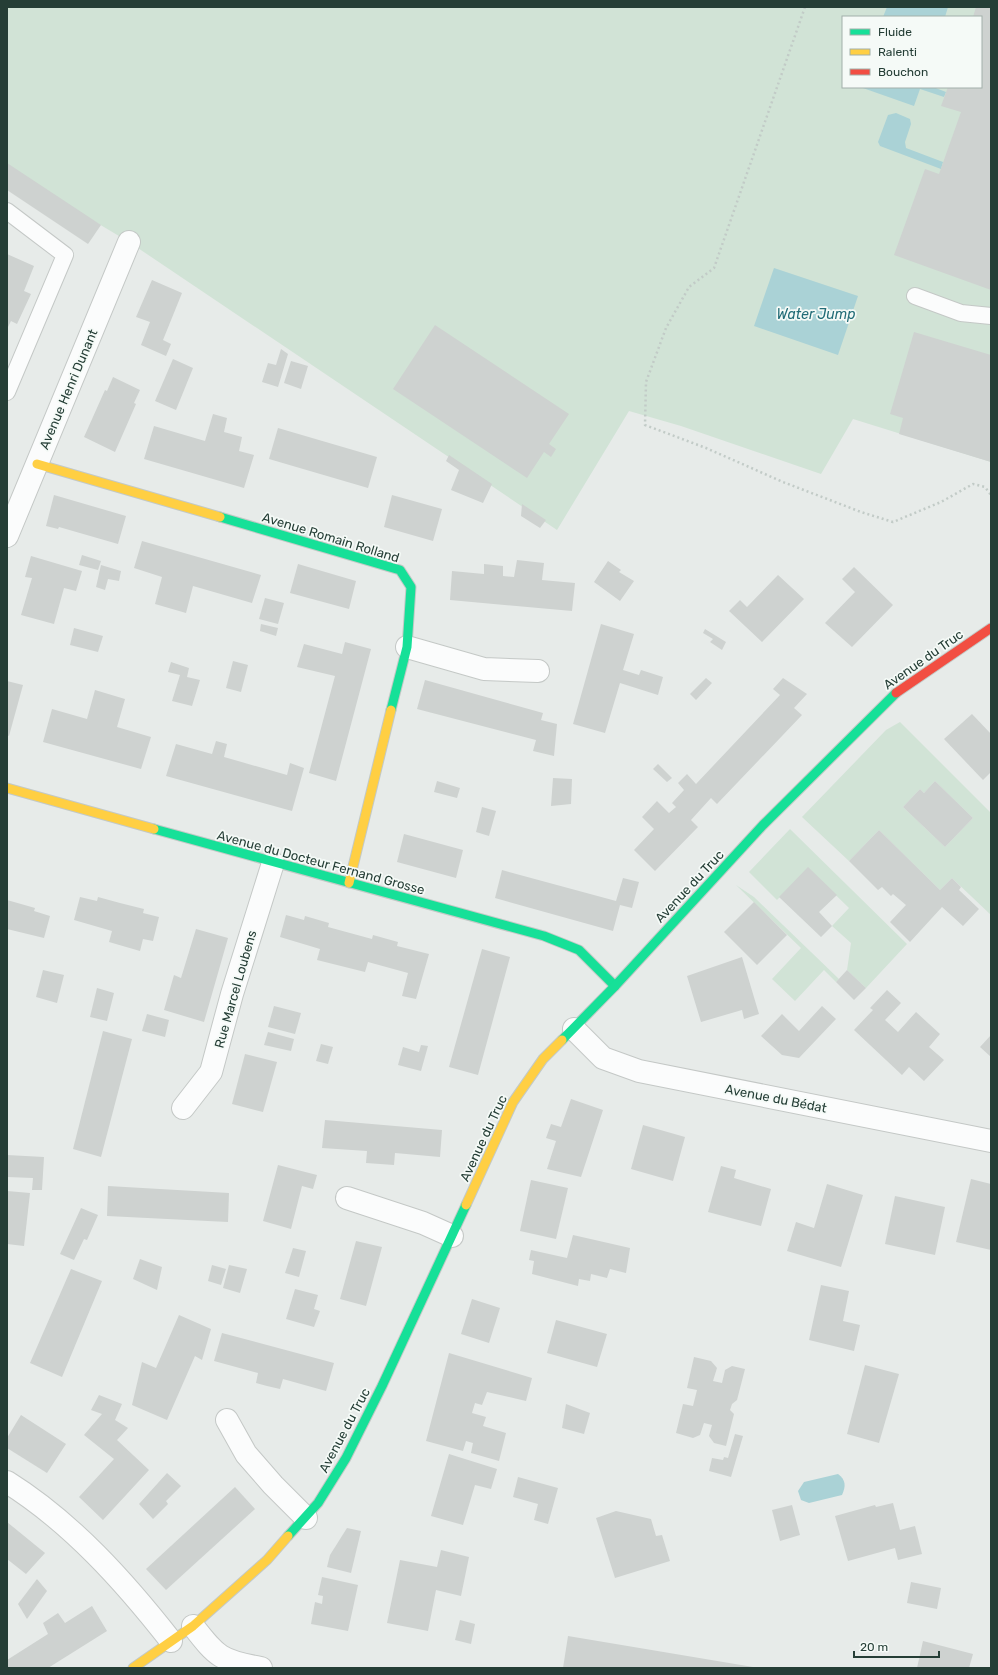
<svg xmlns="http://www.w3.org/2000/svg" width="998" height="1675" font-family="Rubik,sans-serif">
  <rect width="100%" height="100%" fill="#e7ebe9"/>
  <g fill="#d1e3d6" fill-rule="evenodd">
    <path d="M7 7H991V462L853 419 821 474 681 426 629 411 557 530 129 242 7 169ZM843 17H981V87H843Z"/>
    <path d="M900 722 991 813V915L952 878 940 890 879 830 849 861 802 817 886 730ZM935 781 973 818 945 847 903 807 920 789 924 793Z"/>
    <path d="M790 829 907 944 866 988 847 970 851 943 832 926 849 908 808 868 777 900 749 872Z"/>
    <path d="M736 885 754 897 839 979 836 982 824 970 795 1001 772 979 801 948Z"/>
  </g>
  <g fill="#aad2d6">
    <path d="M887 7H948L945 17H883Z"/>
    <path d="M860 87H933L946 92 944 97 920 89 914 106Z"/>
    <path d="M896 113 910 119 911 124 905 142 906 148 943 162 941 169 880 146 878 142 888 115Z"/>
    <path d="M774 268 858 296 838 355 754 326Z"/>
    <path d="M838 1474C846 1480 846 1486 842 1495L809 1503 801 1500 798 1491 804 1482Z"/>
  </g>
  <g fill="#ced2d0">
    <path d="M976 7H991V290L894 255 925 169 939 174 961 112 941 106 948 87H981V17H973Z"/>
    <path d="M7 163 101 225 88 244 7 190Z"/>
    <path d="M7 254 34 266 24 291 31 294 17 324 11 321 7 329Z"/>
    <path d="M152 280 182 293 163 340 171 344 166 356 141 345 150 322 136 317Z"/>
    <path d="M435 325 569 414 549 444 556 449 551 457 544 452 527 478 393 389Z"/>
    <path d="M914 332 991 355V462L899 434 903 418 890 414Z"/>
    <path d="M281 349 288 354 278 387 262 382 268 363 276 365Z"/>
    <path d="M173 359 193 368 176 410 155 401Z"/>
    <path d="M291 361 308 366 301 389 284 383Z"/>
    <path d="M113 377 140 390 134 403 136 404 115 452 84 437 105 390 107 391Z"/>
    <path d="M213 414 227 418 224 432 242 437 239 451 254 455 244 488 144 459 154 426 205 441Z"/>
    <path d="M278 428 377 457 368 488 269 459Z"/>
    <path d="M449 455 492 484 483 503 451 490 459 470 446 461Z"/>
    <path d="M54 495 126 516 118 544 59 527 58 529 46 526Z"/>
    <path d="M392 495 442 509 433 541 384 527Z"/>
    <path d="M522 504 546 520 540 528 521 516Z"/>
    <path d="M142 541 261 575 252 603 193 586 186 613 155 604 162 577 134 568Z"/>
    <path d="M82 555 101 561 98 570 79 565Z"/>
    <path d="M31 556 82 571 76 591 64 588 54 624 21 615 32 578 25 577Z"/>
    <path d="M517 560 544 563 542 580 575 583 572 611 450 600 452 571 484 574V564L503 566V576L514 577Z"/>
    <path d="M608 561 621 570 619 572 634 581 620 601 594 582Z"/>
    <path d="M298 564 356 581 349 609 290 593Z"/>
    <path d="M101 565 121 571 119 581 108 579 105 590 96 587Z"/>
    <path d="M854 567 893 605 852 647 825 623 855 592 842 579Z"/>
    <path d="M778 575 804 599 762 642 729 611 740 600 747 607Z"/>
    <path d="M265 598 284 603 278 624 259 619Z"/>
    <path d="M261 624 278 628 276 636 260 631Z"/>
    <path d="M601 624 634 634 623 670 639 675 641 670 663 677 658 695 620 683 605 733 573 724Z"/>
    <path d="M74 628 103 636 98 652 70 645Z"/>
    <path d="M705 629 726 642 722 650 710 642 713 639 703 633Z"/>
    <path d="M345 642 371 649 336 781 309 773 335 676 297 667 304 644 342 654Z"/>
    <path d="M233 661 248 665 241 692 226 688Z"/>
    <path d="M171 662 189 668 187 677 200 680 192 706 172 701 180 675 168 672Z"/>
    <path d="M706 678 712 683 696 700 690 694Z"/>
    <path d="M783 678 807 694 794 708 802 715 717 804 711 798 691 820 698 827 655 871 634 850 654 829 642 817 657 801 669 813 676 807 672 803 684 790 678 783 687 774 696 784 780 695 773 689Z"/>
    <path d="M425 680 543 713 541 720 557 724 554 756 533 751 536 740 417 709Z"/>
    <path d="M7 681 23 685 9 736 7 735Z"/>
    <path d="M95 690 125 699 117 727 151 737 141 769 43 742 52 709 87 719Z"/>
    <path d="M972 714 991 734V772L983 780 944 739Z"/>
    <path d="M216 741 227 744 224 757 287 775 290 763 304 768 292 811 166 776 176 744 212 754Z"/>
    <path d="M658 764 672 778 667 782 653 769Z"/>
    <path d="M553 778 572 779 571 804 551 806Z"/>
    <path d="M437 781 460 788 457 798 434 792Z"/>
    <path d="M935 781 973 818 945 847 903 807 920 789 924 793Z"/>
    <path d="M482 807 496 811 489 836 476 832Z"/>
    <path d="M879 830 940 890 952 878 961 887 959 890 979 909 963 926 942 907 910 942 890 922 906 905 893 894 891 896 882 887 878 890 849 861Z"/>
    <path d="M404 834 463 850 456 878 397 862Z"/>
    <path d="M808 867 837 895 819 912 832 926 821 937 779 897Z"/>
    <path d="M502 870 616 901 623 878 639 882 632 908 620 905 613 931 495 898Z"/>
    <path d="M80 897 97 901 98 897 120 903 144 909 143 913 159 917 153 941 143 939 140 951 109 942 112 931 74 920Z"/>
    <path d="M7 900 35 908 34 911 50 916 44 938 7 929Z"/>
    <path d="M754 902 787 935 757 965 724 932Z"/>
    <path d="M286 915 304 920 305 916 329 923 328 927 372 939 373 935 398 942 397 946 429 954 416 999 402 996 408 973 368 962 365 972 317 960 320 949 280 937Z"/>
    <path d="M196 929 228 938 204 1022 164 1010 174 975 181 978Z"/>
    <path d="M482 949 510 957 478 1075 449 1067Z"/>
    <path d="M742 957 759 1014 744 1019 742 1010 701 1022 687 976Z"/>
    <path d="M43 970 64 975 57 1003 36 997Z"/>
    <path d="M847 970 866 988 854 1000 836 982Z"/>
    <path d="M97 988 114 993 107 1021 90 1017Z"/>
    <path d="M887 990 901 1003 885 1020 898 1032 916 1012 940 1034 929 1047 944 1060 924 1081 909 1067 902 1075 854 1030 873 1010 870 1008Z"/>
    <path d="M274 1006 301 1013 295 1034 268 1027Z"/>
    <path d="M822 1006 836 1019 799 1058 782 1055 761 1036 782 1014 799 1031Z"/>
    <path d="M147 1014 169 1020 165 1037 142 1031Z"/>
    <path d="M103 1031 132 1039 101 1157 73 1149Z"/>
    <path d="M268 1032 294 1039 291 1051 264 1045Z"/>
    <path d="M991 1035V1057L980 1047Z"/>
    <path d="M321 1044 333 1047 328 1064 316 1061Z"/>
    <path d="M421 1045 428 1046 421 1071 398 1065 403 1047 419 1052Z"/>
    <path d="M245 1054 277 1062 263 1112 232 1104Z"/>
    <path d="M571 1099 603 1110 581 1177 547 1169 556 1141 546 1138 551 1124 561 1127Z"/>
    <path d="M325 1120 442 1130 440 1157 395 1153 394 1165 366 1163 367 1151 322 1148Z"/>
    <path d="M643 1125 685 1137 673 1181 631 1169Z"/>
    <path d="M7 1155 44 1157 42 1190H32L33 1178 7 1177Z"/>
    <path d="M278 1165 317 1175 313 1189 302 1186 291 1229 263 1221Z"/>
    <path d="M721 1166 736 1170 734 1178 771 1189 761 1226 708 1212Z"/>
    <path d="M971 1179 991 1184V1250L956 1242Z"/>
    <path d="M531 1180 568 1188 556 1239 520 1231Z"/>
    <path d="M827 1184 863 1195 841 1267 787 1251 796 1222 814 1228Z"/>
    <path d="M108 1186 229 1193 228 1222 107 1216Z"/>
    <path d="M7 1191 30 1193 24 1246 7 1244Z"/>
    <path d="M895 1196 945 1207 935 1255 885 1244Z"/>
    <path d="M81 1208 98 1215 87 1240 84 1239 74 1260 60 1254Z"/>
    <path d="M573 1235 630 1248 626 1273 610 1269 607 1278 591 1274 590 1281 579 1279 578 1286 532 1274 534 1261 529 1260 531 1250 567 1258Z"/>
    <path d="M356 1241 382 1247 366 1306 340 1299Z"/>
    <path d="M293 1248 306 1251 299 1277 285 1273Z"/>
    <path d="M140 1259 162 1267 157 1290 133 1279Z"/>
    <path d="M212 1265 226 1269 221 1285 208 1281Z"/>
    <path d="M229 1265 247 1269 240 1293 223 1288Z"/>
    <path d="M71 1269 102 1281 62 1377 30 1363Z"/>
    <path d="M821 1285 849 1291 843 1321 860 1325 854 1351 809 1340Z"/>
    <path d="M295 1289 318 1295 314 1309 320 1311 314 1327 286 1319Z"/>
    <path d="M472 1299 500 1308 489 1343 461 1334Z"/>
    <path d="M179 1315 211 1329 202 1360 195 1356 167 1420 132 1405 142 1362 156 1368Z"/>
    <path d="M556 1320 607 1334 597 1367 547 1353Z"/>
    <path d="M222 1333 334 1363 326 1391 283 1379 280 1389 267 1386 256 1383 258 1373 214 1361Z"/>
    <path d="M449 1353 532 1378 526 1401 487 1392 482 1405 475 1403 472 1413 486 1417 483 1426 506 1433 499 1461 471 1453 473 1443 466 1441 463 1451 426 1441Z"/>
    <path d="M694 1357 711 1361 717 1368 713 1381 722 1383 725 1370 732 1366 745 1369 737 1400 732 1404 730 1410 734 1414 726 1446 714 1443 709 1436 712 1425 704 1423 700 1435 693 1438 676 1433 683 1404 693 1406 697 1390 687 1388Z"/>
    <path d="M865 1365 899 1374 879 1443 847 1434Z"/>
    <path d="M99 1395 122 1404 115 1420 128 1428 117 1440 149 1470 103 1520 79 1497 114 1459 84 1435 102 1414 91 1410Z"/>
    <path d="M566 1404 590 1413 584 1434 562 1428Z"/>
    <path d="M21 1415 66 1444 47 1473 7 1448V1438Z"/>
    <path d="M735 1434 743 1436 731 1477 709 1471 712 1458 723 1460 724 1457 728 1458Z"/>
    <path d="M449 1454 497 1469 491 1489 475 1485 463 1525 431 1516Z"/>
    <path d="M167 1473 181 1486 166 1501 168 1504 153 1519 139 1504Z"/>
    <path d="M518 1477 558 1488 548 1524 534 1520 538 1504 513 1497Z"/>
    <path d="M235 1487 255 1509 166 1590 146 1569Z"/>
    <path d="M893 1503 900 1530 915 1526 922 1554 898 1560 895 1548 848 1561 835 1516 875 1505 876 1507Z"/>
    <path d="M792 1505 800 1535 780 1541 772 1510Z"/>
    <path d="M616 1511 651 1519 656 1536 662 1535 670 1561 615 1578 596 1518Z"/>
    <path d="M7 1522 45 1553 26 1574 7 1559Z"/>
    <path d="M347 1528 361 1531 351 1573 327 1567 330 1555Z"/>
    <path d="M441 1550 469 1557 461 1596 436 1590 428 1631 387 1623 400 1560 437 1567Z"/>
    <path d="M322 1577 358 1585 348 1631 311 1624 315 1602 322 1604 323 1596 318 1595Z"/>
    <path d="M37 1579 47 1591 27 1619 18 1604Z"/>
    <path d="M911 1582 941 1588 937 1609 907 1603Z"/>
    <path d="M92 1606 107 1631 48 1668H7V1660L48 1634 43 1623 58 1613 65 1623Z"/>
    <path d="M460 1620 475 1624 471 1644 455 1640Z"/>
    <path d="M568 1636 753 1667V1668H563Z"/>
    <path d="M923 1641 973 1654 969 1668H917Z"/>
  </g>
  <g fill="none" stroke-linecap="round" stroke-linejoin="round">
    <defs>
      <g id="lane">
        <path d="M7 211 65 255 7 392"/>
        <path d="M915 296 961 313 991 316"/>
      </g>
      <g id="street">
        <path d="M7 536 129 242"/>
        <path d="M407 647 484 669 538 671"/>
        <path d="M574 1029 603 1058 639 1071 991 1141"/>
        <path d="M183 1108 211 1072 232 994 273 863"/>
        <path d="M347 1198 423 1223 452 1236"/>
        <path d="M227 1420 246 1454 273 1485 306 1518"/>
        <path d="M7 1482C71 1522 124 1581 171 1641"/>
        <path d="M193 1626C217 1657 221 1661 261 1668"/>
      </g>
      <g id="fast">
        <path d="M220 517 400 570 411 587 407 647 391 710"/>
        <path d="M154 829 544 936 579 950 615 986"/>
        <path d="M562 1040 615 986 763 825 896 693"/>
        <path d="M288 1536 318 1503 346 1458 382 1386 466 1205"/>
      </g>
      <g id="slow">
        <path d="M37 464 220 517"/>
        <path d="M7 788 154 829"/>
        <path d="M349 883 391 710"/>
        <path d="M466 1205 513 1102 543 1059 562 1040"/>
        <path d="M133 1668 193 1626 267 1560 288 1536"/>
      </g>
      <path id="jam" d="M896 693 991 628"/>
    </defs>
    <use href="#lane" stroke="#c4c8c6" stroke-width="18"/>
    <use href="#street" stroke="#c4c8c6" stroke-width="24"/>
    <use href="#fast" stroke="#c3c9c6" stroke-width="11"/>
    <use href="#slow" stroke="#c3c9c6" stroke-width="11"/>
    <use href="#jam" stroke="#c3c9c6" stroke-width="11"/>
    <path stroke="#c2cbc7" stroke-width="2.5" stroke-dasharray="2 3" stroke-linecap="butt" d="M805 7 714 268 689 287 666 328 646 382 645 425 706 448 783 482 861 512 893 522 941 502 973 484 985 487 991 495"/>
    <use href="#lane" stroke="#fbfcfc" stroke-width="16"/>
    <use href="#street" stroke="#fbfcfc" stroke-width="22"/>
    <use href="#fast" stroke="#16e098" stroke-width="9"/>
    <use href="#slow" stroke="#ffcf43" stroke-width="9"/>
    <use href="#jam" stroke="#f24e42" stroke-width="9"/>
  </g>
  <g text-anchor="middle" stroke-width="3.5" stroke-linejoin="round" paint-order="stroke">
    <g font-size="13" fill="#253e36" stroke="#f5faf7">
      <text transform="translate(68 389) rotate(-67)" y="5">Avenue Henri Dunant</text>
      <text transform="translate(331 537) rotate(17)" y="5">Avenue Romain Rolland</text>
      <text transform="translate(923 659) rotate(-35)" y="5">Avenue du Truc</text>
      <text transform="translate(321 862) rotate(15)" y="5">Avenue du Docteur Fernand Grosse</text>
      <text transform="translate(689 886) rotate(-47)" y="5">Avenue du Truc</text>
      <text transform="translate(235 989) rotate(-74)" y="5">Rue Marcel Loubens</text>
      <text transform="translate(776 1098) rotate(11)" y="5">Avenue du Bédat</text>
      <text transform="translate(483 1138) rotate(-65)" y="5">Avenue du Truc</text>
      <text transform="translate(344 1430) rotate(-62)" y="5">Avenue du Truc</text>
    </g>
    <g font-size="14" font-style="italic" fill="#226c77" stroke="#f5faf7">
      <text x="816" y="319">Water Jump</text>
    </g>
  </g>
  <rect width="998" height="1675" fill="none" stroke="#253e36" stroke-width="16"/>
  <rect x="842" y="16" width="140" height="72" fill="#f5faf7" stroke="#a2afaa"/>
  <rect x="850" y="29" width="20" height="6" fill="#16e098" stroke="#a2afaa"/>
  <text x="878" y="36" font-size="12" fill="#253e36">Fluide</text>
  <rect x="850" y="49" width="20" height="6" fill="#ffcf43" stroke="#a2afaa"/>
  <text x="878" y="56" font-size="12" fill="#253e36">Ralenti</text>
  <rect x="850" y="69" width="20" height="6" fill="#f24e42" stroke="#a2afaa"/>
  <text x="878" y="76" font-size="12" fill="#253e36">Bouchon</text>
  <path d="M854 1651v6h85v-6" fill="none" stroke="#253e36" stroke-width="2"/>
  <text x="860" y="1651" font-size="12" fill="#253e36" stroke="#f5faf7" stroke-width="3" paint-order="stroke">20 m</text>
</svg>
